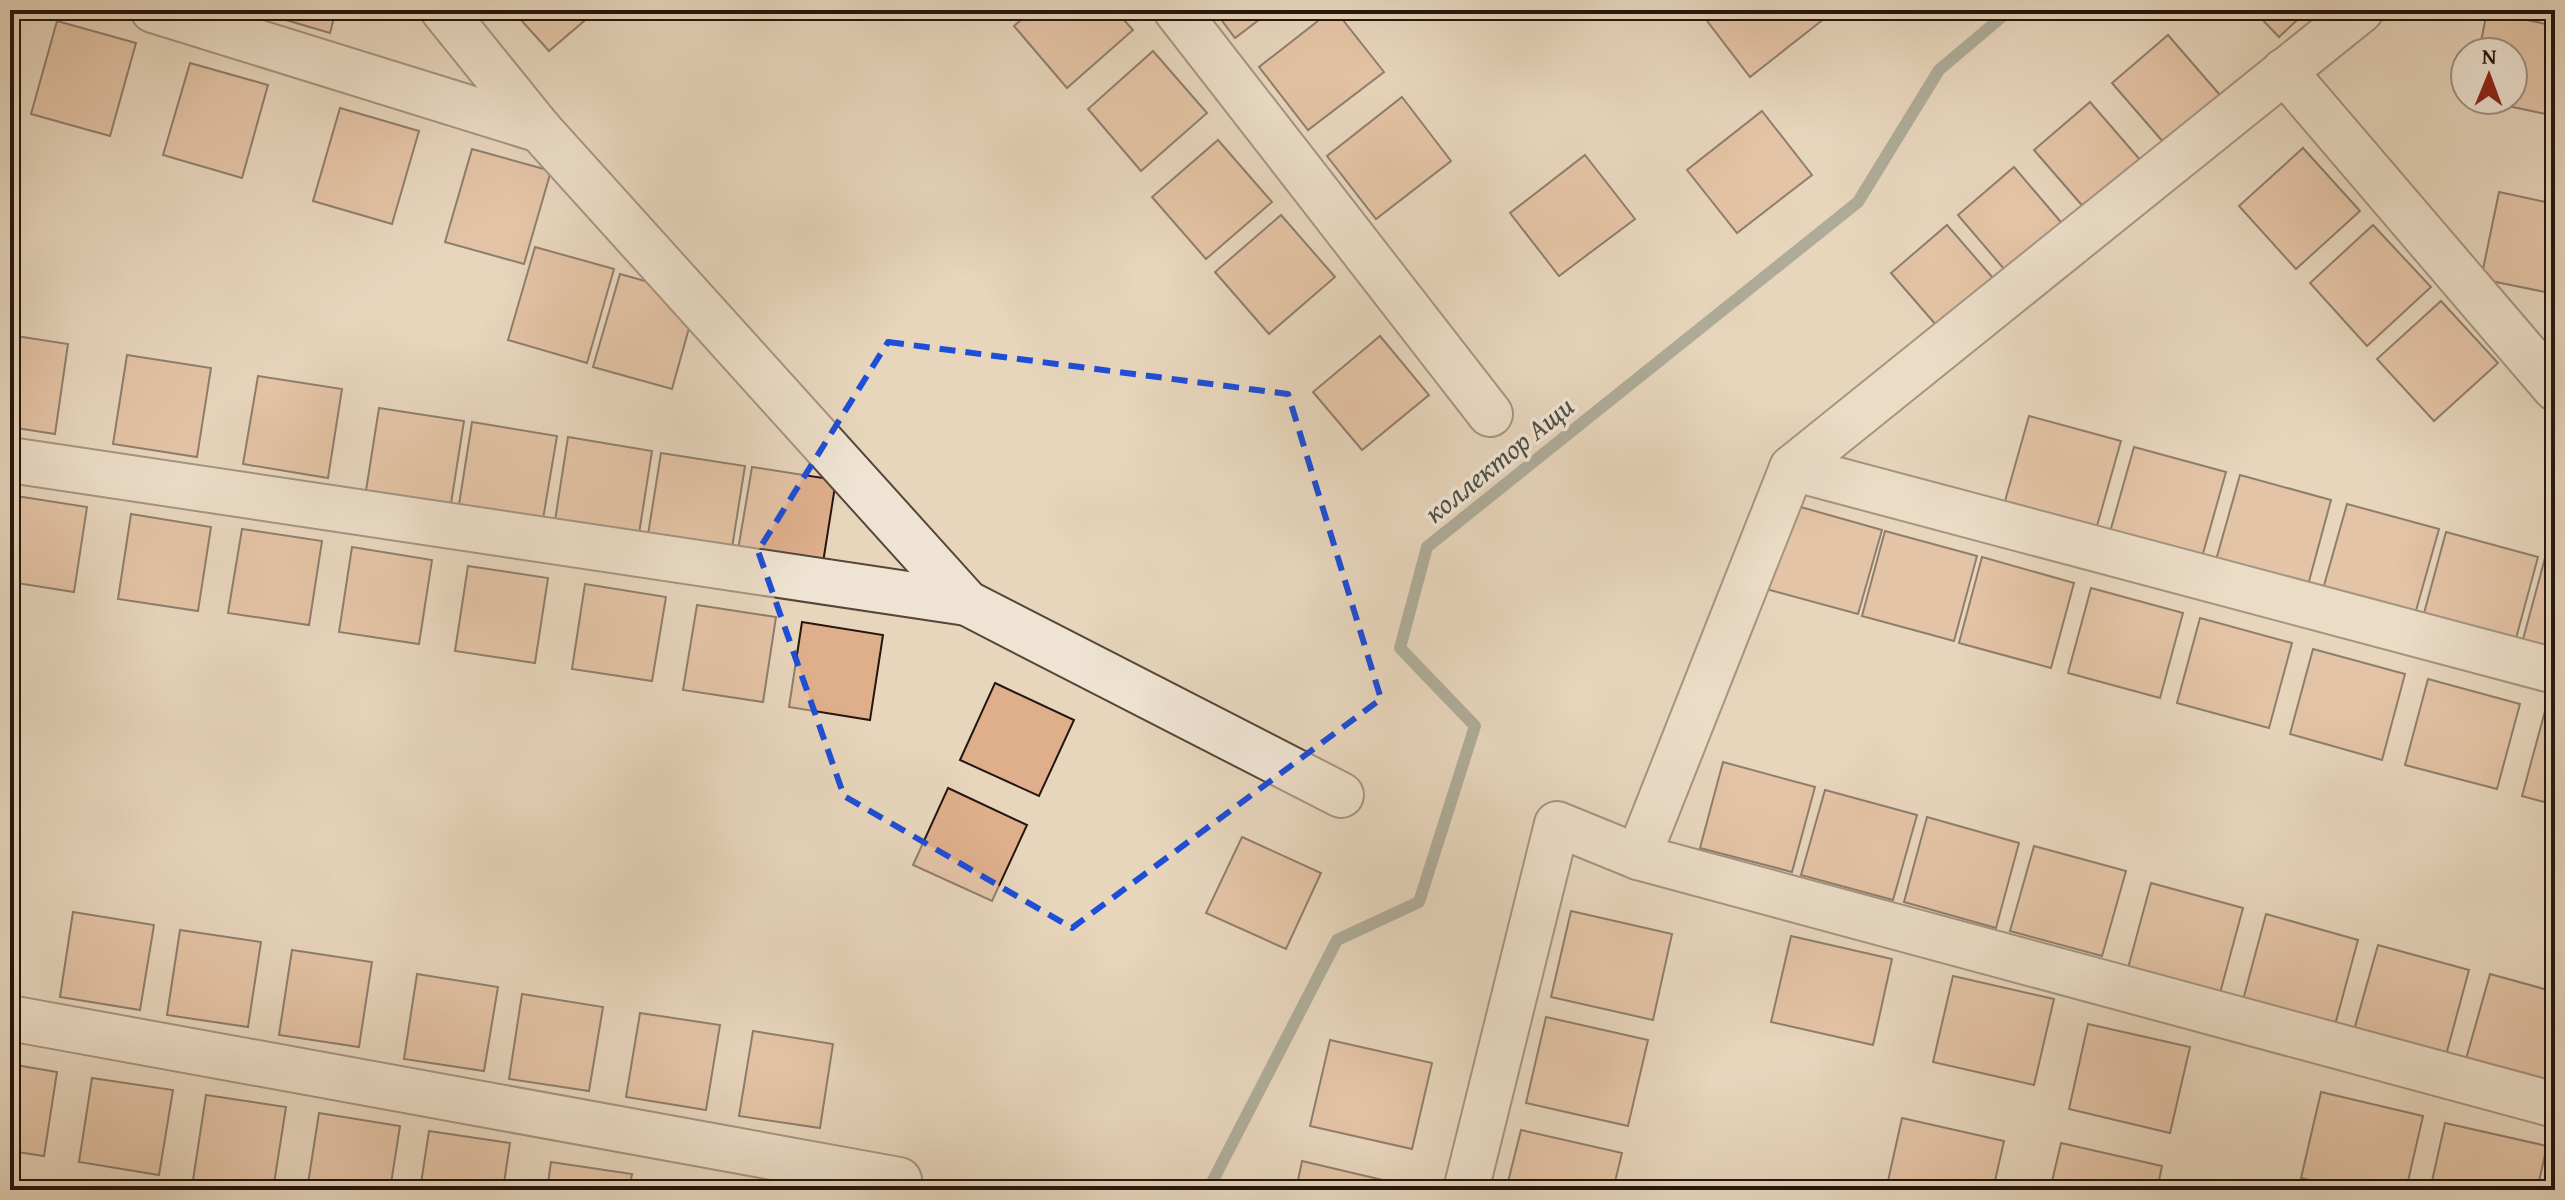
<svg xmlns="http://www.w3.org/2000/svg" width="2565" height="1200" font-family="'Gentium Book Plus',serif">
  <rect width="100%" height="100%" fill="#e7d6bc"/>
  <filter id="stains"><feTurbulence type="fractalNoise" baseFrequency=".0025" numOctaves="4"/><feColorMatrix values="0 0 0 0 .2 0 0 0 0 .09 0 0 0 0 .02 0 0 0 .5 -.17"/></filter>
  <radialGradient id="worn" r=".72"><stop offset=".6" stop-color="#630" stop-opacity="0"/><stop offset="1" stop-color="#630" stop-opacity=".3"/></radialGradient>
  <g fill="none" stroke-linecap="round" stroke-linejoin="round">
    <path stroke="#69786d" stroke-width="12" d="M1208 1190 1337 940 1419 902 1475 726 1400 648 1427 547 1858 202 1939 70 2010 10"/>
  </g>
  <g fill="#dfaf8c" stroke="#25160f" stroke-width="2">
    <path d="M252 10H336L330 33Z"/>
    <path d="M512 10H597L549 51Z"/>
    <path d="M1032 10H1115L1133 30 1067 88 1014 26Z"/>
    <path d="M1214 10H1272L1235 38Z"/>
    <path d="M1332 10H1335L1384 72 1308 130 1259 67Z"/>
    <path d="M1705 10H1819L1825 18 1750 77 1701 13Z"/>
    <path d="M2253 10H2308L2279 37Z"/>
    <path d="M2487 11 2555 26V116L2480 100H2513V52H2479Z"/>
    <path d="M57 21 136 43 110 136 31 114Z"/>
    <path d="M2168 35 2220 95 2164 143 2112 83Z"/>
    <path d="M1153 51 1207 113 1141 171 1088 109Z"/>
    <path d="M190 63 268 85 242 178 163 155Z"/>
    <path d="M1402 97 1451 161 1376 219 1327 156Z"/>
    <path d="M2090 102 2142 162 2086 210 2034 150Z"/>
    <path d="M340 108 419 131 392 224 313 201Z"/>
    <path d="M1762 111 1812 175 1737 233 1687 170Z"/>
    <path d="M1218 140 1272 202 1206 259 1152 197Z"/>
    <path d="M2303 148 2360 211 2296 269 2239 206Z"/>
    <path d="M472 149 551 171 524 264 445 242Z"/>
    <path d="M1585 155 1635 219 1559 276 1510 213Z"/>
    <path d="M2014 167 2066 228 2010 276 1958 215Z"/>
    <path d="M2499 192 2555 204V294L2481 279Z"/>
    <path d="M1281 215 1335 277 1269 334 1215 272Z"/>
    <path d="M1947 225 1999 285 1943 333 1891 273Z"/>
    <path d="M2373 225 2431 287 2367 346 2310 283Z"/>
    <path d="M535 247 614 269 587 363 508 340Z"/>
    <path d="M620 274 698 296 672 389 593 367Z"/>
    <path d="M2441 301 2498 363 2434 421 2377 359Z"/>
    <path d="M10 335 68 344 55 434 10 427Z"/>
    <path d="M1380 336 1429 395 1362 450 1313 392Z"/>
    <path d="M127 355 211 368 197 457 113 444Z"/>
    <path d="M258 376 342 389 328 478 243 464Z"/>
    <path d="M379 408 464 421 450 510 365 497Z"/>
    <path d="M2029 416 2121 441 2097 526 2005 501Z"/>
    <path d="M472 422 557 436 542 525 458 511Z"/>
    <path d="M568 437 652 451 638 540 554 527Z"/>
    <path d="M2134 447 2226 472 2202 557 2110 532Z"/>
    <path d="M661 453 745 466 731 554 647 541Z"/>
    <path d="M752 467 836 480 822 569 737 556Z"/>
    <path d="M2240 475 2331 500 2308 585 2216 560Z"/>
    <path d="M10 495 87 507 74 592 10 582Z"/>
    <path d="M1790 504 1882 530 1858 614 1766 589Z"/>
    <path d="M2347 504 2439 529 2415 614 2323 589Z"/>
    <path d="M131 514 211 527 198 611 118 599Z"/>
    <path d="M242 529 322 541 309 625 228 613Z"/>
    <path d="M1885 531 1977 556 1954 641 1862 616Z"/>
    <path d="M2446 532 2538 557 2515 642 2423 617Z"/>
    <path d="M352 547 432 560 419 644 339 632Z"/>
    <path d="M1982 557 2074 583 2051 668 1959 643Z"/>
    <path d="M2545 558 2555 560V652L2522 643Z"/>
    <path d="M468 566 548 578 535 663 455 651Z"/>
    <path d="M585 584 666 597 652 681 572 669Z"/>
    <path d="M2091 588 2183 613 2160 698 2068 673Z"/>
    <path d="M697 605 776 617 763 702 683 690Z"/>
    <path d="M2200 618 2292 643 2269 728 2177 703Z"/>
    <path d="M802 622 883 635 870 720 789 707Z"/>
    <path d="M2313 649 2405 674 2382 760 2290 734Z"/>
    <path d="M2428 679 2520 704 2497 789 2405 765Z"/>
    <path d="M995 683 1074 720 1039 796 960 760Z"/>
    <path d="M2545 711 2555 714V805L2522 796Z"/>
    <path d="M1723 762 1815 787 1792 872 1700 848Z"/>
    <path d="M948 788 1027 825 992 901 913 865Z"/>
    <path d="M1825 790 1917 815 1893 900 1801 875Z"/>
    <path d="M1927 817 2019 843 1996 928 1904 902Z"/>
    <path d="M1242 837 1321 873 1286 949 1206 913Z"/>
    <path d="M2034 846 2126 871 2102 956 2010 931Z"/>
    <path d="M2151 883 2243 908 2220 993 2128 968Z"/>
    <path d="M1571 911 1672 934 1653 1020 1551 997Z"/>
    <path d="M73 912 154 925 140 1010 60 997Z"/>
    <path d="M2266 914 2358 940 2335 1025 2243 1000Z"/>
    <path d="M180 930 261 942 248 1027 167 1015Z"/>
    <path d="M1791 936 1892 959 1873 1045 1771 1022Z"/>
    <path d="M2378 945 2469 970 2446 1055 2354 1030Z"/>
    <path d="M292 950 372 962 359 1047 279 1035Z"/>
    <path d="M417 974 498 987 484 1071 404 1059Z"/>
    <path d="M2490 974 2555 992V1083L2466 1059Z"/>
    <path d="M1953 976 2054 999 2034 1085 1933 1062Z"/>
    <path d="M522 994 603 1007 589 1091 509 1079Z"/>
    <path d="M640 1013 720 1025 706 1110 626 1097Z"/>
    <path d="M1546 1017 1648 1040 1628 1126 1526 1103Z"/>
    <path d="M2088 1024 2190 1047 2170 1133 2069 1109Z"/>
    <path d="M753 1031 833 1044 820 1128 739 1116Z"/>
    <path d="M1330 1040 1432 1063 1412 1149 1310 1126Z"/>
    <path d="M10 1064 57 1072 44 1156 10 1151Z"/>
    <path d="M92 1078 173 1090 159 1175 79 1162Z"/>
    <path d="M2321 1092 2423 1116 2406 1190H2351L2301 1178Z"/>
    <path d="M206 1095 286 1107 273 1190H259L193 1180Z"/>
    <path d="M319 1113 400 1126 390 1190H307Z"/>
    <path d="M1902 1118 2004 1141 1993 1190H1886Z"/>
    <path d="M2445 1123 2547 1146 2537 1190H2430Z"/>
    <path d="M1521 1130 1622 1153 1613 1190H1506Z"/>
    <path d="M429 1131 510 1143 503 1190H420Z"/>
    <path d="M2061 1143 2162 1166 2157 1190H2050Z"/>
    <path d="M1302 1161 1404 1185 1402 1190H1296Z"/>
    <path d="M551 1162 632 1174 629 1190H547Z"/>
    <path d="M659 1181 718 1190H657Z"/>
  </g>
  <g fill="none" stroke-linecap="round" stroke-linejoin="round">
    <defs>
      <g id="minor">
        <path d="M153 10 540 130"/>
        <path d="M443 10 540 130 967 603 1341 795"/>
        <path d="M1176 10 1490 414"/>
        <path d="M2284 71 2555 388"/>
        <path d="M10 460 967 603"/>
        <path d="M1792 468 2555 671"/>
        <path d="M1638 857 1792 468 2361 10"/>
        <path d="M10 1018 899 1180"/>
        <path d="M1466 1190 1557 824 1638 857 2555 1105"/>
      </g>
    </defs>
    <use href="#minor" stroke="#56463a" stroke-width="48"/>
    <use href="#minor" stroke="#efe4d3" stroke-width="44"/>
  </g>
  <path d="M0 0H2565V1200H0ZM888 342 1288 394 1381 699 1072 928 844 796 758 551Z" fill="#e7d6bc" fill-opacity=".55" fill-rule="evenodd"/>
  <path fill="none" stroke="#1d4ed8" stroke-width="6" stroke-dasharray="16 10" stroke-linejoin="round" d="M888 342 1288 394 1381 699 1072 928 844 796 758 551Z"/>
  <g text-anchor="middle" stroke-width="7" stroke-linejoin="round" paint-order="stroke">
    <g font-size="28" font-style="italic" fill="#4d4f46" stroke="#efe4d3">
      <text transform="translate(1499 459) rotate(-39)" y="10">коллектор Ащи</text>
    </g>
  </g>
  <rect width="2565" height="1200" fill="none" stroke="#e7d6bc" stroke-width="40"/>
  <rect x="12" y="12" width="2541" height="1176" fill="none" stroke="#25160f" stroke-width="4"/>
  <rect x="20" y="20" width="2525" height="1160" fill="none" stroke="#25160f" stroke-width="2"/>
  <g transform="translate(2489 76) rotate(1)"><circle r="38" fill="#efe4d3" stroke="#9e9285" stroke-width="2"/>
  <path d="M0-6L14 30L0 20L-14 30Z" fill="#8f2418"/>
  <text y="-12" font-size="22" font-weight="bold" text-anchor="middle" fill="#25160f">N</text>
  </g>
  <rect width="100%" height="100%" filter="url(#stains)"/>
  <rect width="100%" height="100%" fill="url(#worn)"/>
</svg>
